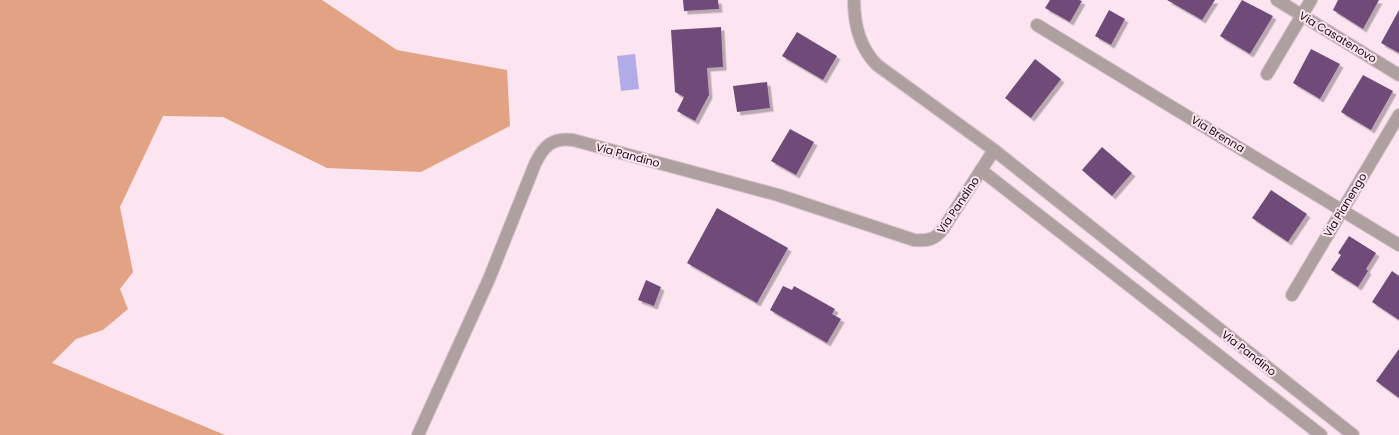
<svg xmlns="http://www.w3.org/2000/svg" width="1399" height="435" font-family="Poppins,sans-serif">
  <defs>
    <filter id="shadow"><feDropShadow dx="3.5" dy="3.5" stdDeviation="0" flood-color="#0004"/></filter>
  </defs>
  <rect width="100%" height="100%" fill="#fce5f0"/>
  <path fill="#e1a384" d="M0 0H322L397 50 507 70 510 126 421 172 327 168 223 117 163 116 120 207 133 272 120 289 128 309 103 330 76 339 52 363 225 435H0Z"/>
  <path fill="#b1abe7" d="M635 54 639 89 621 91 617 56Z"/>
  <g fill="#704b7a" filter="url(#shadow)">
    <path d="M683 0H718L719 9 684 11Z"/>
    <path d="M1050 0H1079L1082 1 1070 22 1045 8Z"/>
    <path d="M1167 0H1215L1202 20Z"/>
    <path d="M1242 0 1273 16 1250 54 1220 36Z"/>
    <path d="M1338 0H1379L1363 29 1333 10Z"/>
    <path d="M1109 10 1125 19 1111 45 1095 36Z"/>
    <path d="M1399 10V53L1381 43Z"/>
    <path d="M721 27 723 67 707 68 709 95 695 121 677 111 684 97 675 92 671 30Z"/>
    <path d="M797 32 837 56 823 80 782 56Z"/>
    <path d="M1311 49 1340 64 1320 99 1293 83Z"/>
    <path d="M1035 59 1061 79 1031 118 1005 98Z"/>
    <path d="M1363 75 1393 91 1371 130 1341 112Z"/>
    <path d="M767 82 770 108 737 112 733 86Z"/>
    <path d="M790 129 814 142 796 175 771 161Z"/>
    <path d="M1102 147 1132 173 1112 196 1082 170Z"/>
    <path d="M1271 190 1307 214 1288 242 1252 218Z"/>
    <path d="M717 208 788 248 757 303 687 263Z"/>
    <path d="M1349 236 1376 253 1366 269 1368 271 1358 287 1331 270 1341 255 1338 253Z"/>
    <path d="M1392 271 1399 276V320L1372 302Z"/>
    <path d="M646 280 661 287 654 306 638 300Z"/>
    <path d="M783 286 792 290 794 286 835 309 832 314 841 319 827 343 770 310Z"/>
    <path d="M1399 349V398L1376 381Z"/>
  </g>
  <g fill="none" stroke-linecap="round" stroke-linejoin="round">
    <defs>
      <g id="minor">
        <path d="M854 0C854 24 860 48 877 65L994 150 1353 435"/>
        <path d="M1277 0 1399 75"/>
        <path d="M1037 25 1399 245"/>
        <path d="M1267 74 1311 0"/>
        <path d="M981 170 1321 435"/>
        <path d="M1292 295 1399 115"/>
        <path d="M418 435 489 279 535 164C543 147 552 137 573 140L778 195 914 240C927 241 935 240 943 229L994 150"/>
      </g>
    </defs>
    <use href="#minor" stroke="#d7c2cc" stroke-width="14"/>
    <use href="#minor" stroke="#ada09f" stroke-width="12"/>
  </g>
  <g text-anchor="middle" stroke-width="4" stroke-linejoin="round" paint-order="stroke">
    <g font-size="11" fill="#140b0f" stroke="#fce5f0">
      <text transform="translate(1338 37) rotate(31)" y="4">Via Casatenovo</text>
      <text transform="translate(1218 134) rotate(31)" y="4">Via Brenna</text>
      <text transform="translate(628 155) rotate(15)" y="4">Via Pandino</text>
      <text transform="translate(958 205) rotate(-56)" y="4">Via Pandino</text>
      <text transform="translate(1345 205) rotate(-59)" y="4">Via Pianengo</text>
      <text transform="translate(1249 353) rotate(38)" y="4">Via Pandino</text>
    </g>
  </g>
</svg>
